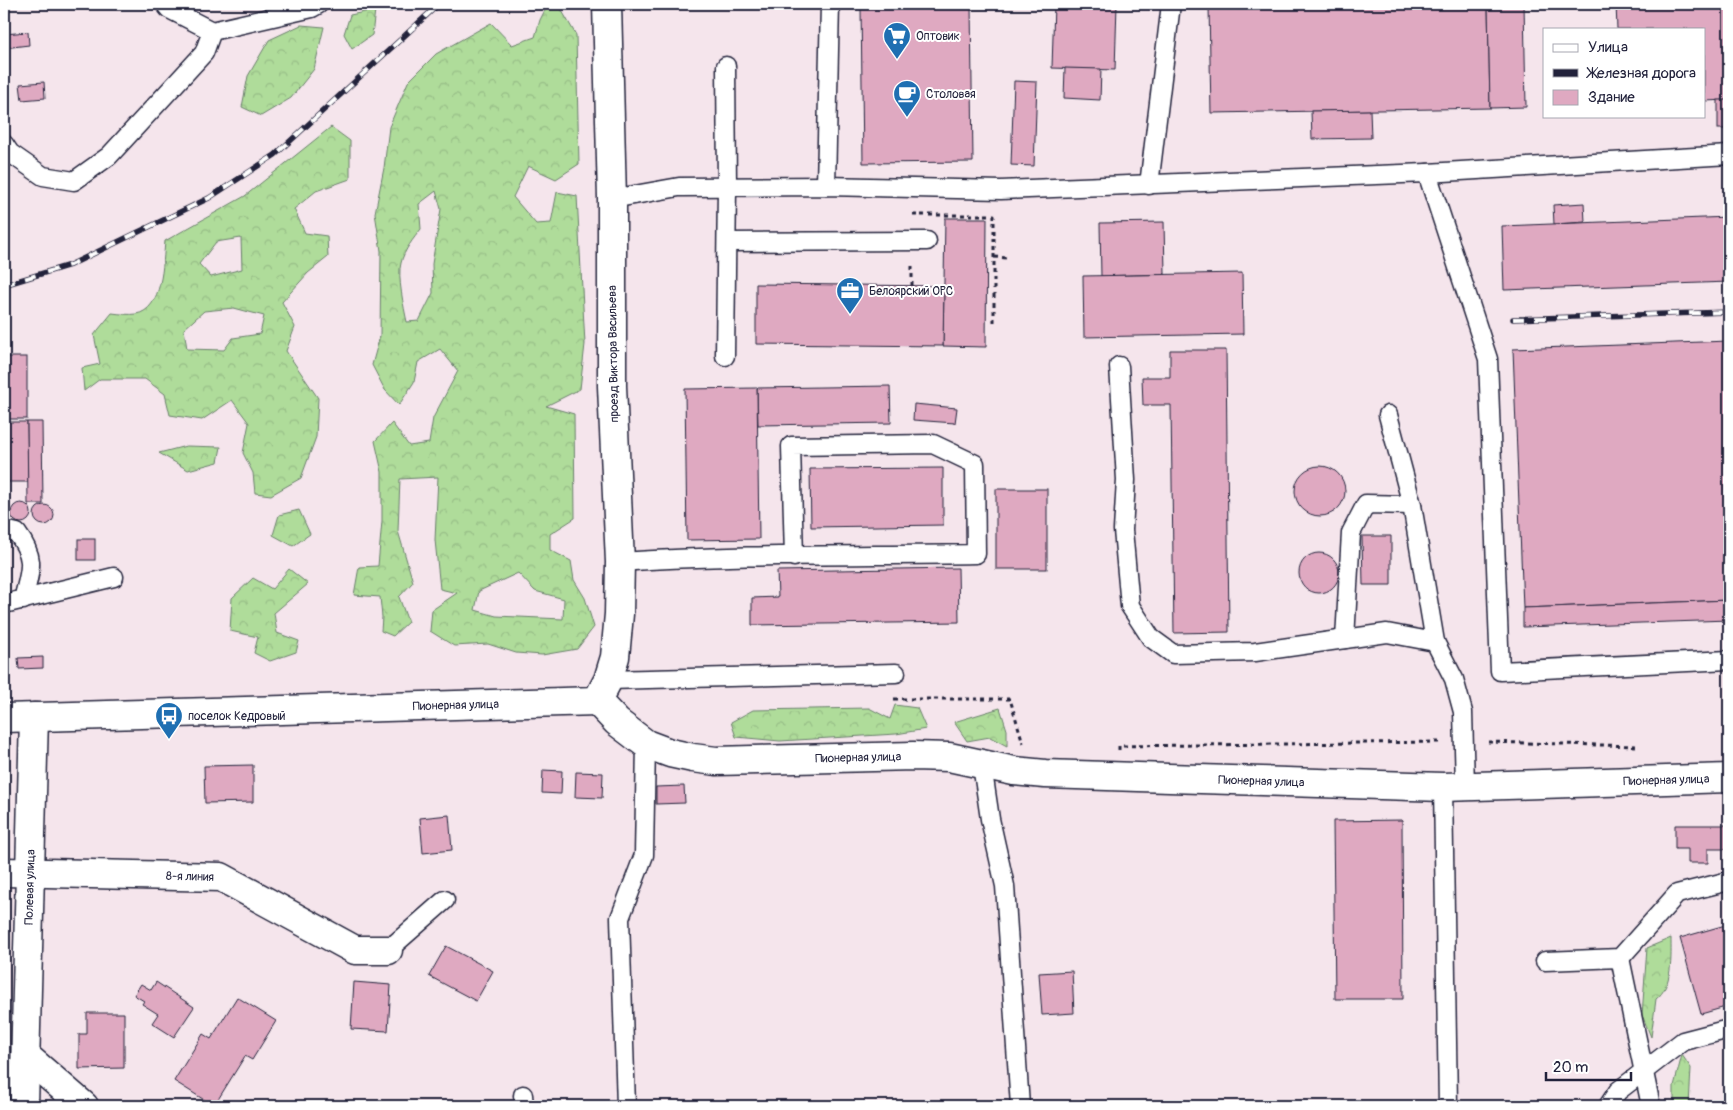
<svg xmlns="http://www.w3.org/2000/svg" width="1733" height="1110" font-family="Pangolin,sans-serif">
  <defs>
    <pattern id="forest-crowns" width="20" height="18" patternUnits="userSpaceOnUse" patternTransform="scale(1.25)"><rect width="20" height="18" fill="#afdc9a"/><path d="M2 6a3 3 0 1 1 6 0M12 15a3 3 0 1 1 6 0" fill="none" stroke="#96bc86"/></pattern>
  </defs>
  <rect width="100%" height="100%" fill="#f5e5ec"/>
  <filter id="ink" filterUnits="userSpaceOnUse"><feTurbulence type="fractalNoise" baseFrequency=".02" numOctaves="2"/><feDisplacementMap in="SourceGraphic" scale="10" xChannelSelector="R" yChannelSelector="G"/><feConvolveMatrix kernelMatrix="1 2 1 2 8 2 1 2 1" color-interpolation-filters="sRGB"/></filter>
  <g filter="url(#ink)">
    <g fill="url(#forest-crowns)" stroke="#687f6a" fill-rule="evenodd">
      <path d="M548 4H558L576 35 579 164 556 179 528 166 513 197 536 224 551 223 557 192 577 196 585 344 580 389 546 406 574 414 575 518 550 534V550L571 561 574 580 585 598 594 627 577 649 542 655 516 653 488 644 454 646 430 631 432 610 457 593 440 589 435 540 438 477 400 479 398 531 413 582 399 597 408 622 393 636 381 631 382 617 380 597 354 595 359 567 378 566 382 521V472L375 441 392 423 409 446 429 443 433 418 458 371 440 349 418 362 414 382 399 405 385 390 372 365 380 336 381 251 375 213 384 168 389 127 408 82 436 54 491 23 512 45 535 37 540 20ZM436 191 441 209 432 264 433 293 419 321 407 322C404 308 397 276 401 263 404 250 414 238 421 229L419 204ZM518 573 535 591 564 599 563 619 496 616 475 610 479 591Z"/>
      <path d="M375 10 372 35 352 49 344 34 350 15Z"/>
      <path d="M301 25 324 27 314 69 291 98 261 116 242 107 248 76 269 40Z"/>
      <path d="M331 127 350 141V179L316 191 294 209 305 233 327 236 328 257 308 273 282 302 295 327 286 351 318 398 316 437 301 478 271 495 255 493 253 473 243 453 249 423 232 400 202 420 170 415 165 394 145 379H100L84 391 82 368 100 364 94 335 112 313C120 314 129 315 136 314 163 310 163 262 165 241L245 196ZM241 238 242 269 211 277 199 264 216 242ZM234 308 264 316 260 334 233 338 224 350 187 349 184 329 204 311Z"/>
      <path d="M186 446 221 447 218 462 188 470 159 453Z"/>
      <path d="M299 510 310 534 293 546 273 535 279 515Z"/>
      <path d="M289 569 308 584 274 613 277 633 299 641 296 652 270 661 254 653 258 637 230 631 232 598 253 578 272 589Z"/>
      <path d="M895 705 917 708 926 729 896 734 780 741 736 737 731 722 753 710 869 708 890 719Z"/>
      <path d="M1000 708 1007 730V746L990 737 967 741 954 722Z"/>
      <path d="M1671 938C1671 957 1673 986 1656 999L1651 1037 1642 1015 1647 948Z"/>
      <path d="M1682 1055 1691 1068 1689 1106H1674V1086Z"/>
    </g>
    <g fill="#dfa9c1" stroke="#22223b">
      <path d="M878 4H959V6L879 7Z"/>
      <path d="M1054 4H1117L1115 70 1052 68Z"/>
      <path d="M1209 4H1362L1209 6Z"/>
      <path d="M1362 4H1488L1490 108 1211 113 1209 6Z"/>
      <path d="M1488 4H1524L1526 107 1490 108Z"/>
      <path d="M1616 4H1729V100L1704 101V29H1617Z"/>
      <path d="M971 6 973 162 863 163 861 7Z"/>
      <path d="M28 32 29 45 4 48V34Z"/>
      <path d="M1065 68 1101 69 1100 100 1064 98Z"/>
      <path d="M1014 81 1037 82 1034 166 1011 165Z"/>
      <path d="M44 82 45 98 22 100 20 84Z"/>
      <rect x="1718" y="100" width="11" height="29"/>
      <path d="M1370 110 1371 138 1312 139 1311 111Z"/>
      <path d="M1584 203 1585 222 1554 224 1553 205Z"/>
      <path d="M1729 217V282L1504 290 1502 226Z"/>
      <path d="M945 218H987L986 347 943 346Z"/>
      <path d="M1164 222 1165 274 1101 276 1100 223Z"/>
      <path d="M1242 273 1243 334 1084 337 1083 276Z"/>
      <path d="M756 284 944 286 943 346 756 344Z"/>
      <path d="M1729 341V600L1523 608 1513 349Z"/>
      <path d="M1170 350H1226L1229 632 1174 633 1171 405H1143L1142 377H1170Z"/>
      <rect x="4" y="357" width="23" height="62"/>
      <path d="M890 386 891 423 758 425 757 388Z"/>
      <path d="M757 388 759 539 687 540 685 389Z"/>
      <path d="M914 404 957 408 955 423 913 420Z"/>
      <path d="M4 422H27L28 482H4Z"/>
      <path d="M27 422H42L43 504H28Z"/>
      <circle cx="1320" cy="491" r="25"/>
      <path d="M943 468V525L811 527 810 469Z"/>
      <rect x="996" y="489" width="51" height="80"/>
      <circle cx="21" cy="513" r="10"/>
      <circle cx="44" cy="515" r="10"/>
      <path d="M1362 536H1391V585H1363Z"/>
      <rect x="78" y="539" width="17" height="21"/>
      <circle cx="1319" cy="573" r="20"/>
      <path d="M958 568 959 622 752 625V598L778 597 777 571Z"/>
      <path d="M1729 600V620L1523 627V608Z"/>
      <path d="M43 657V668L19 669 18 658Z"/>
      <path d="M253 765V802L205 803 204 766Z"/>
      <path d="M543 770 562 771 561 794 542 793Z"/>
      <path d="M576 772 603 773 602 798 575 797Z"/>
      <path d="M684 786 685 803 656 804V787Z"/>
      <path d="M449 815 452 850 423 853 420 818Z"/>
      <path d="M1402 820 1403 999H1335L1333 821Z"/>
      <path d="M1675 825H1728L1729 849H1708V863H1688V849H1675Z"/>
      <path d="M1729 924V1006L1701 1014 1680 938Z"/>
      <path d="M446 946 493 971 476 1001 429 976Z"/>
      <path d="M1072 971 1074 1013 1042 1015 1039 973Z"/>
      <path d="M156 982 194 1007 174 1037 152 1023 158 1014 142 1004 144 1001 134 995 141 984 151 990Z"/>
      <path d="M354 982 391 985 388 1031 351 1029Z"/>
      <path d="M237 997 276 1021 252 1060 245 1056 214 1106 174 1081 203 1034 211 1039Z"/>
      <path d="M87 1013H124V1068L79 1069V1034H87Z"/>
    </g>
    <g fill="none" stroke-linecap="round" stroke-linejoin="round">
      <defs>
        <g id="lane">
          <path d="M165 4 169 9 212 31 312 8 319 4"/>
          <path d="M4 144 10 153 43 176 74 181 109 156 204 53 212 31"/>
          <path d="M1427 173 1488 359 1500 671 1729 660"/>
          <path d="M1149 185 1171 4"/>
          <path d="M826 186 830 4"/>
          <path d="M612 199 679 187 826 186 1001 190 1427 173 1729 155"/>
          <path d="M727 242 927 241"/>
          <path d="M725 356 727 187 726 66"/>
          <path d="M1119 366 1126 480 1123 530 1130 606 1151 638 1173 654 1255 652 1387 633 1435 642 1454 679 1463 712 1465 786"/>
          <path d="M1388 415 1412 505 1435 642"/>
          <path d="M4 530 17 533C37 560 30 570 23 600"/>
          <path d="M620 562C738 554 857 556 976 554L975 464 933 444 791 446 794 557"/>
          <path d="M4 604 114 577"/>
          <path d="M1345 639 1351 533 1366 504 1412 505"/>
          <path d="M608 680 896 673"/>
          <path d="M982 765 990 819 1005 886 1020 1106"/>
          <path d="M1443 787 1448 1106"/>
          <path d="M388 950 445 900"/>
          <path d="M1620 958 1651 1106"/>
          <path d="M1545 961 1620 958 1677 894 1729 881"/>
          <path d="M523 1095 524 1106"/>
          <path d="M626 1106 620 918 644 855 646 744"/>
          <path d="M1608 1106 1618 1091 1683 1041 1729 1029"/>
        </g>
        <g id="street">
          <path id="s1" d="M597 701 617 722 646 744 670 753 693 758 716 761 913 756 949 757 1014 771 1045 774 1443 787 1729 778"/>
          <path id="s2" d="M4 872 221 877 355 950H388"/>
          <path d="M26 1056 84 1106"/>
          <path id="s3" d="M24 1106 34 717"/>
        </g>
        <g id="secondary">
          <path id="s4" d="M4 718 597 701 608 680 615 657 619 614 620 562 612 386V199L607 4"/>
        </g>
      </defs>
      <use href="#lane" stroke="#22223b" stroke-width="21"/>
      <use href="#street" stroke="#22223b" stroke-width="31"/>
      <use href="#secondary" stroke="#22223b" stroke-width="31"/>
      <g stroke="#22223b" stroke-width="3" stroke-dasharray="4 4" stroke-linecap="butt">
        <path d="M913 215H994V322"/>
        <path d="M994 257 1007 258"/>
        <path d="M912 286V264"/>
        <path d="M894 699H1010L1023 743"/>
        <path d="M1488 742 1638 746"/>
        <path d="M1119 750V746L1441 742"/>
      </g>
      <use href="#lane" stroke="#fff" stroke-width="18"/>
      <use href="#street" stroke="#fff" stroke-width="28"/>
      <use href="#secondary" stroke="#fff" stroke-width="28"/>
      <defs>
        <g id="rail">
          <path d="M4 285 70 265 209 198 275 155 439 4"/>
          <path d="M1513 319 1729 312"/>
        </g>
      </defs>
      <use href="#rail" stroke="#22223b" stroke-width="5.5"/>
      <use href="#rail" stroke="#fff" stroke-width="4" stroke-dasharray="11" stroke-linecap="butt"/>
    </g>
  </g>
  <defs>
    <symbol id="supermarket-pin" viewBox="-11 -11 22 30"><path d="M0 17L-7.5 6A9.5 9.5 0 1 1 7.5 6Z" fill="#1f6fb2" stroke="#fff"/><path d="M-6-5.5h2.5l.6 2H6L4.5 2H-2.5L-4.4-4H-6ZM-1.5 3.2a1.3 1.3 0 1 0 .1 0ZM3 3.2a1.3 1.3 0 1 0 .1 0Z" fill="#fff"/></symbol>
    <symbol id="cafe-pin" viewBox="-11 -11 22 30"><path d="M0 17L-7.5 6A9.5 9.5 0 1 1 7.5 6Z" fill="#1f6fb2" stroke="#fff"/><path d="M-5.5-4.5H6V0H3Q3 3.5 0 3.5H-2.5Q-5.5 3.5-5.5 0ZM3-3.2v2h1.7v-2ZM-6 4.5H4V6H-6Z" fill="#fff"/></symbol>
    <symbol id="office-pin" viewBox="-11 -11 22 30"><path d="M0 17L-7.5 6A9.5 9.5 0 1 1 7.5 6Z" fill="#1f6fb2" stroke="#fff"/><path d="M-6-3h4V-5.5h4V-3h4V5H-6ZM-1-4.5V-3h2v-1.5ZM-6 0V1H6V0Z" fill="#fff"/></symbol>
    <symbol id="bus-pin" viewBox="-11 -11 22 30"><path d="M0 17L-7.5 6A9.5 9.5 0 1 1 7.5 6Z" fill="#1f6fb2" stroke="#fff"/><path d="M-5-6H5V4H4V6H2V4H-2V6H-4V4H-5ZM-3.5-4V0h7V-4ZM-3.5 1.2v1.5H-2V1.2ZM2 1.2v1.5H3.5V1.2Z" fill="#fff"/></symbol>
  </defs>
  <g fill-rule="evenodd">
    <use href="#supermarket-pin" x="881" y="20" width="32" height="43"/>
    <use href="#cafe-pin" x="891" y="78" width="32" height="43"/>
    <use href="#office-pin" x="834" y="275" width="32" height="43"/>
    <use href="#bus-pin" x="153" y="700" width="32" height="43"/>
  </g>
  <g text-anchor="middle" stroke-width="4" stroke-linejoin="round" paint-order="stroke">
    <g font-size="12" fill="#22223b" stroke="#fff" text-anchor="start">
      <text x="916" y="40">Оптовик</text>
      <text x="926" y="98">Столовая</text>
      <text x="869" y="295">Белоярский ОРС</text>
      <text x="188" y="720">поселок Кедровый</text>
    </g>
    <g font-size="12" fill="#22223b" stroke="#fff">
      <text transform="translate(613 354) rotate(-91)" y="4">проезд Виктора Васильева</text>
      <text dy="4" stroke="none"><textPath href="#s4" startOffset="452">Пионерная улица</textPath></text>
      <text dy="4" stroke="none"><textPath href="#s1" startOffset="280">Пионерная улица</textPath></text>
      <text dy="4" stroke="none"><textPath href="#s1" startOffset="1090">Пионерная улица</textPath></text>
      <text dy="4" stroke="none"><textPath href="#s1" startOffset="685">Пионерная улица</textPath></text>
      <text dy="4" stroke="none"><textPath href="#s2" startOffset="186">8-я линия</textPath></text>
      <text dy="4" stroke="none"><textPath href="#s3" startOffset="219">Полевая улица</textPath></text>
    </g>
  </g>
  <rect width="1733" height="1110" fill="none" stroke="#fff" stroke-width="20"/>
  <rect x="10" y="10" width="1713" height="1090" fill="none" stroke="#22223b" stroke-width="2" filter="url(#ink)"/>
  <rect x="1543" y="28" width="162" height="90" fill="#ffffff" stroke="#a7a7b1"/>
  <rect x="1553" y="44" width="25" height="8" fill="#ffffff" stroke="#a7a7b1"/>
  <text x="1588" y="52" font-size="15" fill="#22223b">Улица</text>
  <rect x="1553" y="69" width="25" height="8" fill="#22223b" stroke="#a7a7b1"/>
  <text x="1588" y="78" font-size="15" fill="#22223b">Железная дорога</text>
  <rect x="1553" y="90" width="25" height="15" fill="#dfa9c1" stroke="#a7a7b1"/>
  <text x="1588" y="102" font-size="15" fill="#22223b">Здание</text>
  <path d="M1546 1072v8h85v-8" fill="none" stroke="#22223b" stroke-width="2.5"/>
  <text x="1553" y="1072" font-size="15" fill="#22223b" stroke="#ffffff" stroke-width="4" paint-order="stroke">20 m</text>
</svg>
